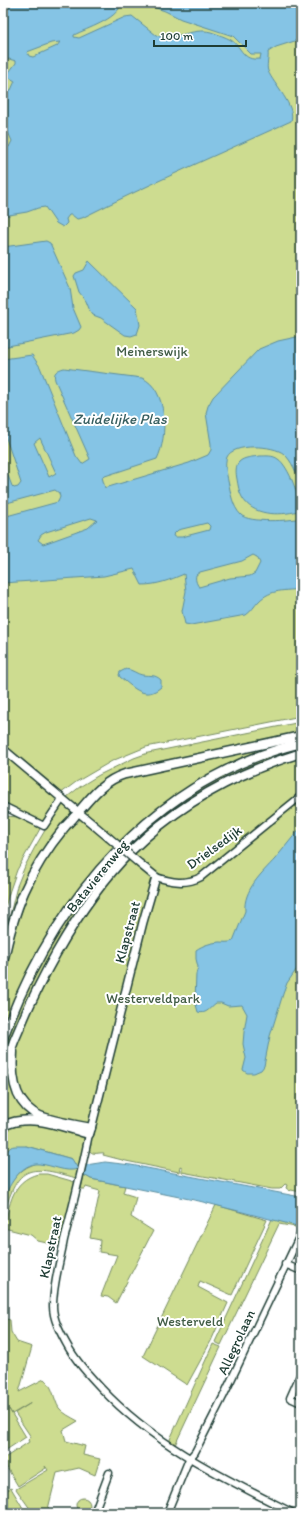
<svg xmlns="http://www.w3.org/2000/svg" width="304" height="1516" font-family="Itim,sans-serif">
  <rect width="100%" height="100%" fill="#fff"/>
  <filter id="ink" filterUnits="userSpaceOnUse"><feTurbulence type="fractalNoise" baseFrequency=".025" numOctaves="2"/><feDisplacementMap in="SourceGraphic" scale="8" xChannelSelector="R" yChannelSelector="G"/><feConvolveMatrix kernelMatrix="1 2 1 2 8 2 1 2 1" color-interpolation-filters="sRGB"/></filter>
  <g filter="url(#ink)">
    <g fill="#cddc90" stroke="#768c62">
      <path d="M3 3H301V716L146 747 112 761 76 782 60 794 50 782 3 743Z"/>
      <path d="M301 722V735L119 774 82 804H74L68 800 67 797 81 786 99 775 134 758 148 753Z"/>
      <path d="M296 741 301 742V1192L291 1190 290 1191 286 1188 287 1185 285 1184 280 1189H272L182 1172V1167L180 1166 179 1172 126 1161 103 1155 104 1153C99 1152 93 1156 89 1150L91 1145 88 1131 40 1120 3 1123V1085L6 1076 3 1071V978L12 938 33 880 52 848 73 824 77 823 98 796 115 781 181 764Z"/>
      <path d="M3 752 57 799 45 821 40 822 3 802Z"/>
      <path d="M62 804C68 807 71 809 71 815L40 858 3 956V943L17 886 25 866 35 847 59 807Z"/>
      <path d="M3 816 20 817 41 827 17 870 9 893 3 915Z"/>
      <path d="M30 1121 83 1135 85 1142 76 1178C26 1163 17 1167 3 1218 3 1213 2 1208 3 1202 5 1187 18 1170 32 1165 44 1160 59 1161 72 1159L26 1146 4 1158 3 1163V1129Z"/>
      <path d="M38 1174H47L75 1182 60 1246 38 1241 31 1235 4 1228C10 1205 11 1181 38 1174Z"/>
      <path d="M84 1175 91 1179 125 1186 123 1193 136 1197 131 1217 153 1231 116 1303 108 1297 101 1296 117 1255 99 1252 100 1240 90 1238 100 1191 86 1187 85 1189H81Z"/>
      <path d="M216 1205 267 1220 232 1295 200 1281 198 1287 228 1303 211 1341 187 1385 143 1356Z"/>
      <path d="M272 1219 301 1227V1228L279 1224 221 1345 215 1342Z"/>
      <path d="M3 1318 10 1320 11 1332 17 1342 32 1347 19 1392 44 1379C54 1387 53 1398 59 1408 64 1414 71 1417 78 1421L63 1430 66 1441 85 1446 83 1455 100 1459 95 1475 79 1468 57 1473 47 1513H33L16 1489 48 1470 45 1466 46 1468 18 1486 3 1461V1459L29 1442 28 1440 31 1437 15 1413 31 1403 12 1414 9 1409 26 1437 3 1452Z"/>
      <path d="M213 1344 221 1347 175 1445 169 1442 171 1437Z"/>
      <path d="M11 1488 26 1513H3V1493Z"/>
      <circle cx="83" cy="1505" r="7"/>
    </g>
    <g fill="#85c4e5" stroke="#5c8e9e" fill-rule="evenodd">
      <path d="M3 3H121V5C115 20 88 28 74 35V37L79 38 125 17 132 16 156 35C174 42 192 27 211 32 217 34 226 37 231 40 243 48 242 61 260 59L261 54H251L233 36 181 19 165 11 141 3H301V39L276 47 268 52C269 58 266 66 268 71 274 85 296 106 291 121 221 153 151 183 82 218L77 219 72 215H69L66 219 67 223 63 227 56 223 45 207 38 208 27 212 3 216V144L9 147 12 141 3 121V89L8 91 11 90 15 81 10 78 3 82V80L16 63V61L9 59 3 62ZM60 42 57 46 33 57 29 56 27 52 51 43Z"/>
      <path d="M46 241 50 243 70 288 73 308 81 327 79 330 74 333 3 347V247Z"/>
      <path d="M89 261 137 308 140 325 137 334 131 336 125 335 101 318 93 315 90 311 86 301 79 292 74 276 76 273 84 270Z"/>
      <path d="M301 336V483C296 473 292 461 284 454 274 445 233 443 227 457 224 464 227 474 228 481 231 493 232 506 241 515 249 523 290 521 301 518V589C285 591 271 589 259 601 254 606 252 611 246 615L191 625 185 624 182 611 186 591 184 574C170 580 157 585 142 585L134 569 104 576 3 583V517L58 502 60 497 59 493 55 490 3 504V463L12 486 14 488 18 487 21 483 3 429V359L32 355 40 367 76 456 82 464 90 459 55 380C53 372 57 370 64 368L142 378C168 389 168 437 157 459L102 477 105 488 189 463 208 455 211 450V444L206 413 208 406 213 397 259 349 278 341ZM40 438 56 473 49 477 34 443ZM91 518 97 520 88 528 49 542 43 544 38 540 41 535 46 532ZM207 523 210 526 209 530 182 537H174L173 535 178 530ZM253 555 257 557 260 563 255 573 250 576 230 578 199 587C196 583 195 579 196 575L200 572 242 561Z"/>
      <path d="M260 456C266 456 273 455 278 459 288 465 302 500 298 511 279 516 252 516 242 497 239 492 238 485 237 479 236 474 235 466 239 462 244 457 253 457 260 456Z"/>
      <path d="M126 669C133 670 137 674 142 675 150 676 155 674 161 680V687C145 701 134 688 120 677L119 675 120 672Z"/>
      <path d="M301 827V963L287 983 283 994 270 1036 264 1066 261 1070 254 1073H247L243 1070 246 1058 243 1044 244 1032 247 1014 242 1005 228 1006 221 1003H216C210 1007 207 1015 198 1012L195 1001 196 974 198 967 196 959V950C203 945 211 943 219 942 224 942 228 943 233 941L245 911C243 890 262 873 275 859 284 848 292 838 301 827Z"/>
      <path d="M17 1146H26L72 1159 78 1169C65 1173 53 1165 39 1164 21 1162 7 1188 3 1202 3 1189 0 1154 11 1147 13 1146 15 1146 17 1146Z"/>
      <path d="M105 1162 131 1165 301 1197V1227L199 1201 91 1179 84 1175 86 1165Z"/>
    </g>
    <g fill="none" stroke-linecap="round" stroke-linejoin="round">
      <defs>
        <g id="minor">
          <path d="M3 806 44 826 62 799"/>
          <path d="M156 877C171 882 186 885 201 877L301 796"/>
          <path d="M89 1134C82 1170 73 1205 64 1240 60 1262 53 1284 53 1306 53 1319 60 1332 66 1343 75 1360 88 1374 101 1388 154 1445 224 1478 293 1513"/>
          <path d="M285 1264 301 1271"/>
          <path d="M301 1373 290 1398 301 1403"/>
          <path d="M94 1513 109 1473"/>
          <path d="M167 1513 189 1459 195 1452 223 1397 301 1233"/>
        </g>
        <g id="tertiary">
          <path d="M3 749 108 837"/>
          <path d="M90 1133 143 922 156 877 140 864"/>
        </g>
        <g id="secondary">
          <path d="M3 963C14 909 28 872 64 828 67 824 71 821 74 817 89 800 102 781 125 774L301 736"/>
          <path d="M3 1038C54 899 154 779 301 743"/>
          <path d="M13 1052C11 1076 14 1105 40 1116 52 1121 76 1125 91 1128"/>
          <path d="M3 1070C30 995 75 907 132 850 180 803 238 772 301 753"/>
          <path d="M3 1126C31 1112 62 1127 89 1134"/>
        </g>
      </defs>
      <use href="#minor" stroke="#1f3d34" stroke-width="9"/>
      <use href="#tertiary" stroke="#1f3d34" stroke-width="10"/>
      <use href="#secondary" stroke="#1f3d34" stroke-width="11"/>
      <use href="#minor" stroke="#fff" stroke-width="6"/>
      <use href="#tertiary" stroke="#fff" stroke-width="7"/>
      <use href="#secondary" stroke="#fff" stroke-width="8"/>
      <defs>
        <path id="tertiary-bridge" d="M108 837 140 864"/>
      </defs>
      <use href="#tertiary-bridge" stroke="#1f3d34" stroke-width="10" stroke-linecap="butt"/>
      <use href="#tertiary-bridge" stroke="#fff" stroke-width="7"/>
    </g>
  </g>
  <g text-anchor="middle" stroke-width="4" stroke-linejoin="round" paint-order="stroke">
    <g font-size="14" fill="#425d46" stroke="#fff">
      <text x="152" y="356">Meinerswijk</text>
      <text x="153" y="1003">Westerveldpark</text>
      <text x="190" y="1326">Westerveld</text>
    </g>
    <g font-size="14" fill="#1f3d34" stroke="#fff">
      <text transform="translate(214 847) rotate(-36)" y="5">Drielsedijk</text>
      <text transform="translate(97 876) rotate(-51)" y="5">Batavierenweg</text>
      <text transform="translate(127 932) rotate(-75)" y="5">Klapstraat</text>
      <text transform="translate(50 1247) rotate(-78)" y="5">Klapstraat</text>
      <text transform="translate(236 1342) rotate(-65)" y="5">Allegrolaan</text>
    </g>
    <g font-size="15" font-style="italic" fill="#385f60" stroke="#fff">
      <text x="120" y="424">Zuidelijke Plas</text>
    </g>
  </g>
  <rect width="304" height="1516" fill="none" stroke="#fff" stroke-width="16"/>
  <rect x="8" y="8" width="288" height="1500" fill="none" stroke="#1f3d34" stroke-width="1.5" filter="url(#ink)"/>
  <path d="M154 40v6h92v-6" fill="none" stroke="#1f3d34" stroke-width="2"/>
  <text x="160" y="40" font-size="12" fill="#1f3d34" stroke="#ffffff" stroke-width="3" paint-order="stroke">100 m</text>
</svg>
